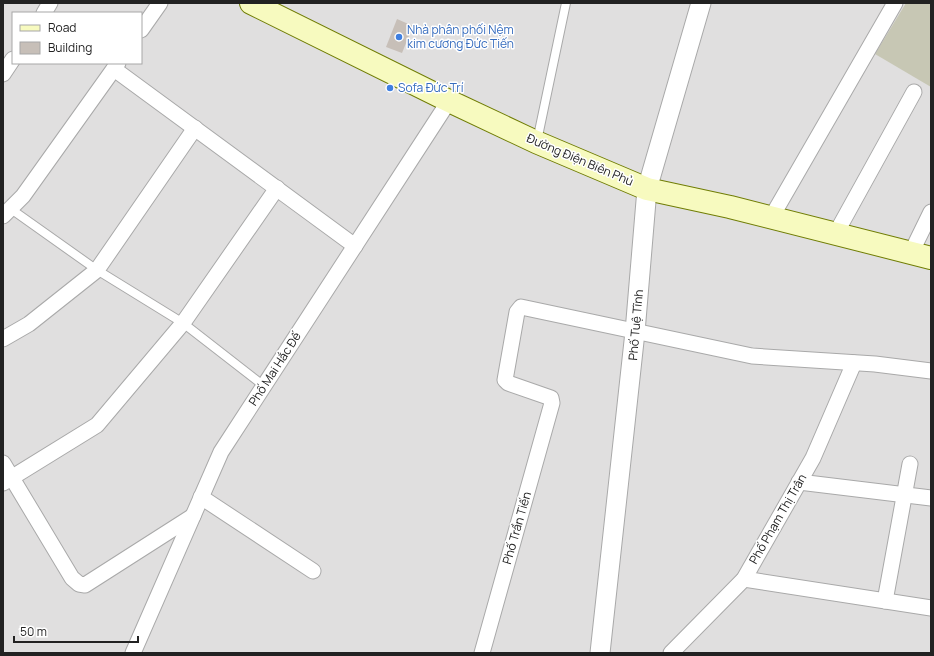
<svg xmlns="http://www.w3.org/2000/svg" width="934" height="656" font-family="Manrope,sans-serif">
  <rect width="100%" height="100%" fill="#f2efe9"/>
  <path fill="#e0dfdf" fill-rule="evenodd" d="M3 3H931V653H3ZM13 13H141V63H13Z"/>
  <path fill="#c7c7b4" d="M906 3H931V87L875 54Z"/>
  <path fill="#c7bfb8" d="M397 19 413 26 402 53 386 47Z"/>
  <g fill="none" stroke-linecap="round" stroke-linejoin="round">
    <defs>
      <g id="service">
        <path d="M537 141 566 3"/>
        <path d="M11 209 97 270 183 323 264 386"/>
      </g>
      <g id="minor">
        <path d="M44 13 50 3"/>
        <path d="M141 30 160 3"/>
        <path d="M114 69 355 246"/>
        <path d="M3 74 13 59"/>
        <path d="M3 216 23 196 118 63"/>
        <path d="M771 218 895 3"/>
        <path d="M835 235 914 92"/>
        <path d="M911 253 931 212"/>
        <path d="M3 339 29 324 97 270 195 128"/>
        <path d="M3 463 72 578 79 584 85 585 193 516"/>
        <path d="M799 482 931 498"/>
        <path d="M3 483 97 425 183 323 277 188"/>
        <path d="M201 497 313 571"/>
        <path d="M744 579 931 608"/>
        <path d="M885 601 910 464"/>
        <path d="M133 653 221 452 449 101"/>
        <path d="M482 653 552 403 551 398 508 383 505 380 517 312 521 307 752 356 875 364 931 371"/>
        <path d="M671 653 744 579 813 458 854 363"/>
      </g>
      <path id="tertiary" d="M600 653 635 332 647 189 701 3"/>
      <path id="secondary" d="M251 3 449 101 536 142 647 189 730 207 931 258"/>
    </defs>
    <use href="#service" stroke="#a9a9a9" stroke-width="10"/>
    <use href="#minor" stroke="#a9a9a9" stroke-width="17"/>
    <use href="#tertiary" stroke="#a9a9a9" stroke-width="21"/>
    <use href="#secondary" stroke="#707d05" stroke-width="24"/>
    <use href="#service" stroke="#fff" stroke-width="8"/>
    <use href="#minor" stroke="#fff" stroke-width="15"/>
    <use href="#tertiary" stroke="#fff" stroke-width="19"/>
    <use href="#secondary" stroke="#f7fabf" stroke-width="22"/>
  </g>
  <g fill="#3f7fe0" stroke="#fff" stroke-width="1.5">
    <circle cx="399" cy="37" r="4"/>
    <circle cx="390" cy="88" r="4"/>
  </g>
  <g text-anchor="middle" stroke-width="3" stroke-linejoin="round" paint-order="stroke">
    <g font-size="12" fill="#366cbe" stroke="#fff" text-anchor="start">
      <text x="407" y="34">Nhà phân phối Nệm<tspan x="407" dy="14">kim cương Đức Tiến</tspan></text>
      <text x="398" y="92">Sofa Đức Trí</text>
    </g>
    <g font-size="12" fill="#222" stroke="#fff">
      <text transform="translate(580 160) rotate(23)" y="4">Đường Điện Biên Phủ</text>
      <text transform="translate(636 325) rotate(-85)" y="4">Phố Tuệ Tĩnh</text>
      <text transform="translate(275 369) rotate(-57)" y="4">Phố Mai Hắc Đế</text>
      <text transform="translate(778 519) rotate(-60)" y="4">Phố Phạm Thị Trân</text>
      <text transform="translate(517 528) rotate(-74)" y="4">Phố Trần Tiến</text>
    </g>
  </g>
  <rect width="934" height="656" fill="none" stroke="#222222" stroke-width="8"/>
  <rect x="12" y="12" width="130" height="52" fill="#ffffff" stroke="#a7a7a7"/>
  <rect x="20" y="25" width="20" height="6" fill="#f7fabf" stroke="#a7a7a7"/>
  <text x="48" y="32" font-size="12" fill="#222222">Road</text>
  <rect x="20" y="42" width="20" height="12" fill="#c7bfb8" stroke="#a7a7a7"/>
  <text x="48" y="52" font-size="12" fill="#222222">Building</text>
  <path d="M14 636v6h124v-6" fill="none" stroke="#222222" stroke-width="2"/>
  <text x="20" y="636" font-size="12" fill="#222222" stroke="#ffffff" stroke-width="3" paint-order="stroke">50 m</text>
</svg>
